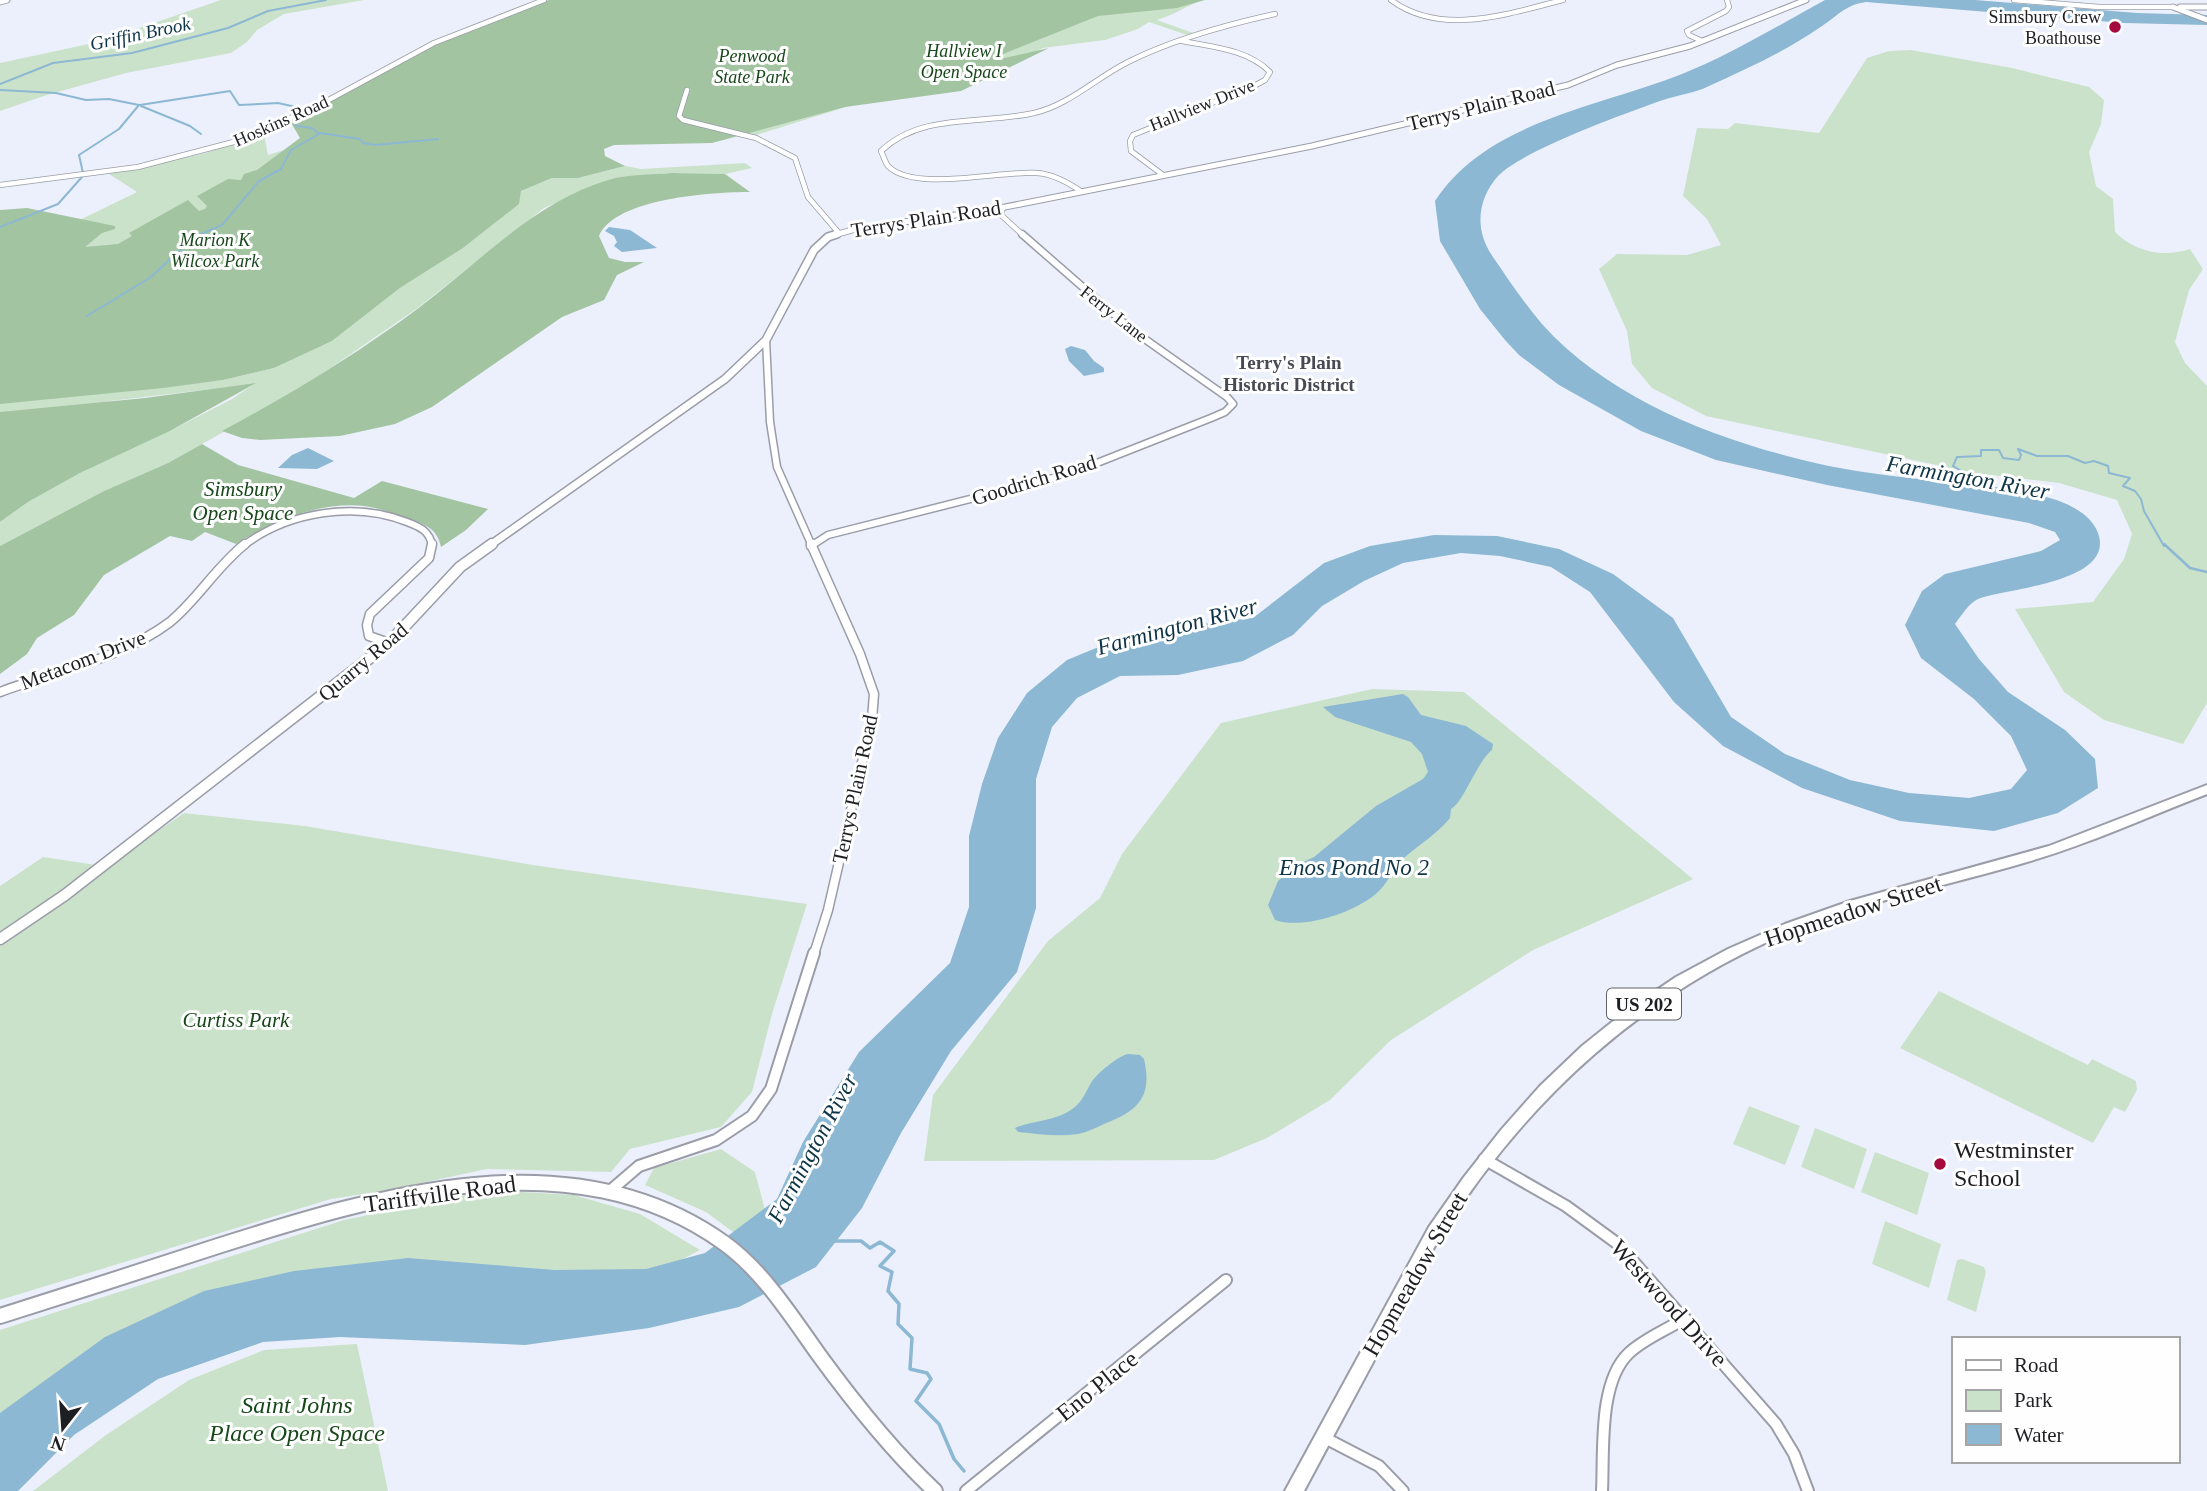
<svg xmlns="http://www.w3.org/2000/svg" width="2207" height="1491" font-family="'Times New Roman',serif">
  <rect width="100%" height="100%" fill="#ecf0fc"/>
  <g fill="#cbe2ca">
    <path d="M221 0H364L284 14 257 30 247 42 231 53 126 73 47 95 0 111V63L98 42Z"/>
    <path d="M546 0H1201C1185 7 1174 15 1157 20L1193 33 1187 35 1149 22 1138 29 1105 40 1043 48 990 76 865 101 750 137 687 104 128 391 223 380 274 368 332 341 400 288 463 248 518 204 521 191 552 178H578L625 166 641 169 745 163 752 168 725 174 671 173 611 179 544 208 419 307 297 391 168 463 104 491 0 546V522L28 502 80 473 170 431 232 399 254 384 110 401 0 454V220L53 233 137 192 109 174 202 154 264 134 268 155 319 139 296 119 440 42Z"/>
    <path d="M1911 50 2012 68 2089 87 2104 100 2101 124 2089 152 2096 186 2113 199 2115 232C2135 252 2163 258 2190 249L2203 269 2189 290 2175 342 2185 363 2207 386V703L2183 744 2104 720 2064 692 2015 609 2093 602 2124 559 2132 534 2117 500 2059 483 1974 473 1706 416 1652 388 1632 364 1627 331 1599 269 1617 254 1687 255 1721 245 1707 219 1683 196 1697 128 1728 129 1735 123 1819 133 1867 58 1889 51Z"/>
    <path d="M1372 689 1464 692 1693 879 1533 950 1391 1040 1330 1100 1267 1138 1214 1160 924 1161 933 1095 1048 941 1100 898 1122 854 1221 723Z"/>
    <path d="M184 813 305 826 533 865 807 904 772 1014 752 1092 721 1127 630 1149 611 1172 487 1169 389 1190 331 1199 0 1300V940Z"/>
    <path d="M43 857 96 865 0 935V886Z"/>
    <path d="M1939 991 2088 1065 2092 1059 2136 1081 2137 1090 2125 1112 2114 1107 2093 1143 1900 1048Z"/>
    <path d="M1749 1106 1800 1126 1785 1165 1733 1144Z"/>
    <path d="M1815 1128 1867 1149 1854 1189 1801 1167Z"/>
    <path d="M721 1149 755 1172 768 1221 741 1238 706 1212 645 1185 654 1168Z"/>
    <path d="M1875 1152 1929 1173 1917 1215 1861 1192Z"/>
    <path d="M488 1190 574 1195 640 1214 700 1250 639 1282 399 1280 0 1426V1330L344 1220Z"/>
    <path d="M1885 1221 1941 1244 1929 1288 1872 1264Z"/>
    <path d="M1962 1259 1984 1267 1986 1272 1976 1312 1947 1300 1957 1260Z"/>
    <path d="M357 1344 388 1491H33L106 1435 189 1380 264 1350Z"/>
  </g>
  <g fill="#a2c4a1">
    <path d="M549 0H1205L1177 8 1098 16 998 56 1000 59 1049 48 961 91 845 107 712 143 614 145 604 149 605 156 625 166 578 178H552L521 191 519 204 463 248 400 288 332 341 274 368 223 380 163 388 0 404V210L27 208 115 226V229L102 233 85 247 118 244 132 236 129 233 188 200 199 211 205 209 207 206 197 196 228 179 241 180 244 174 257 170 300 138 290 121 441 42Z"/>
    <path d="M671 173 725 174 750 192C713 192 615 198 599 236L609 258 625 262H644L617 275 604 300 562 317 432 407 395 424 340 436 260 440 242 438 222 431C291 394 357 354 420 307 481 261 533 203 608 180 627 174 651 175 671 173Z"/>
    <path d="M256 383 170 431 80 473 28 502 0 522V412L145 398Z"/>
    <path d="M202 444 238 465 354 498 382 481 488 509 466 530 441 547C437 527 423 524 406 518 392 513 379 508 364 506 321 501 272 521 236 544L205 532 192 541 170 536 104 575 74 615 37 638 27 654 0 674V546L104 491 168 463Z"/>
  </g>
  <g fill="#8cb8d3">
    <path d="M1825 0H1975L2137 13 2207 15V25L2124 23 1866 2C1844 5 1837 17 1819 28 1786 51 1746 69 1709 86 1695 93 1678 95 1663 100 1626 113 1524 150 1499 175 1477 199 1474 230 1493 257 1508 279 1524 303 1542 324 1613 403 1727 444 1829 466 1872 475 1917 478 1960 484 1997 489 2082 491 2098 533 2116 583 2005 588 1978 599 1969 603 1961 616 1955 624L1979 659 2008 692 2065 730 2095 759 2098 788 2058 813 1994 831 1900 821 1802 788 1723 746 1674 702 1590 592 1551 567 1500 556 1461 553 1403 563 1364 581 1322 606 1293 635 1243 661 1178 675 1120 676 1077 698 1052 727 1036 779V908L1017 972 951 1051 901 1133 862 1208 816 1267 739 1307 649 1328 525 1345 340 1337 263 1342 158 1379 74 1435 18 1491H0V1413L105 1337 204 1291 294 1271 408 1258 555 1270 646 1269 705 1253 777 1199 803 1142 859 1052 950 963 969 907V836L982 784 998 738 1027 693 1067 660 1135 632 1253 618 1324 563 1370 546 1434 535 1497 536 1559 549 1613 574 1673 618 1731 717 1785 754 1850 780 1909 793 1969 798 2011 789 2027 770 2011 736 1974 699 1921 658 1905 625 1922 591 1945 574 2041 551 2060 540 2055 532 2029 523 1827 485 1716 460 1641 431 1559 385 1519 355 1505 340 1480 309 1440 241 1435 201C1487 121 1599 107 1682 74 1728 56 1781 24 1825 0Z"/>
    <path d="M609 227 630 230 657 248 622 252 614 246 617 242 614 236 605 231Z"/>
    <path d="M1071 346 1085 350 1094 361 1104 368V372L1084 376 1069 361 1065 349Z"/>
    <path d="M308 448 334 461 317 469 278 468 292 455Z"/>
    <path d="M1403 694 1408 697 1421 715 1466 726 1493 744 1492 750C1476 763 1464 802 1451 809L1450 818C1438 833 1419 845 1405 857 1393 867 1389 882 1378 892 1357 912 1303 930 1275 920L1268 905 1278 881 1297 865 1314 857 1376 806 1423 779 1428 772 1422 754 1411 742 1335 717 1323 707Z"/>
    <path d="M1128 1054 1140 1055 1144 1059C1153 1098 1137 1111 1104 1124 1096 1128 1087 1132 1078 1134 1058 1137 1038 1134 1018 1132L1015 1128C1034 1120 1060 1121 1076 1106 1083 1100 1086 1091 1091 1083 1096 1074 1118 1056 1128 1054Z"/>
  </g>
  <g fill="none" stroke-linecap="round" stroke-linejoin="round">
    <g stroke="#8cb8d3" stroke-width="2">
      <path d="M0 84 53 63 132 53 228 28 268 11 326 0"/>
      <path d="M0 90 56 93 86 100 109 99 139 105 119 129 79 155 83 173"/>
      <path d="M140 105 230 91 239 105 278 103 305 109"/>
      <path d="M141 106 190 126 201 134"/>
      <path d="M320 133 360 139 363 143 375 145 438 139"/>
      <path d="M0 227 58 204 82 177"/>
      <path d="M87 316 151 277 194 237 222 225 259 181 281 169 291 150 319 134 312 128 296 126 295 122 311 113 310 111"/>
      <path d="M2004 490 1984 485 1953 466 1957 457 1981 456V450H1999L2003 458 2019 460 2021 455 2018 449 2037 456H2068L2085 463 2094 461 2108 466 2109 473 2130 478 2123 486 2135 491 2141 499 2144 511 2164 546"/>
    </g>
    <path stroke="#8cb8d3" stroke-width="2.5" d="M2164 544 2190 568 2207 572"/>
    <path stroke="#8cb8d3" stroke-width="3.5" d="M832 1241H861L870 1248 880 1242 894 1251 880 1266 892 1272 888 1291 899 1304 898 1324 912 1338 910 1369 927 1373 931 1379 916 1401 939 1424 954 1459 964 1471"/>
    <defs>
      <g id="minor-far3">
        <path d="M1391 0C1441 37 1507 14 1563 0"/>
        <path d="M2014 0 2099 7H2173"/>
        <path d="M1702 41 1689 35 1687 31 1726 11 1729 7 1727 0"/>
        <path d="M687 90 679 116 683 120 756 138 795 158 808 197 838 232"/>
        <path d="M1163 175 1131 151 1130 141 1133 135 1254 86 1265 80 1270 72C1247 49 1212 47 1182 41"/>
        <path d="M0 185 138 167 245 139 323 103 434 43 544 0"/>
        <path d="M1082 192C1069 183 1054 174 1037 173 1002 170 914 193 888 166 885 162 883 155 881 151 922 112 982 125 1034 113 1069 105 1096 78 1128 62 1174 39 1225 25 1275 14"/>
        <path d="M1003 207 1001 215 1024 236"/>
      </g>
      <g id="minor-far2">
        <path d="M766 340 770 422 777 467 812 546"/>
        <path d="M243 546C288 512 354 501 407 522 420 527 430 531 432 546"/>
        <path d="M811 546 828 535 1069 474 1211 418 1225 412 1233 404 1227 397 1132 330 1022 234"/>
      </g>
      <g id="minor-far1">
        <path d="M811 544 860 654 874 694 872 719 828 910 814 954"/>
        <path d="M811 546 813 544"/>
        <path d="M389 643 369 636 367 625 370 614 429 558 432 544"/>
        <path d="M0 692C56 671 121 659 170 622 198 599 216 567 245 544"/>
      </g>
      <g id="minor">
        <path d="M1484 1159 1566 1206 1618 1244 1776 1424 1794 1454 1808 1491"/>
        <path d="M611 1190 639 1166 716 1140 752 1116 771 1089 814 953"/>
        <path d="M1325 1438 1379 1466 1403 1491"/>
        <path d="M966 1491 1226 1280"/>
        <path d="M1602 1491C1604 1452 1598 1382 1629 1353 1645 1338 1667 1330 1685 1318"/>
      </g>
      <g id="tertiary-far2">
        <path d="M0 2 7 0"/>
        <path d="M2173 7 2207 20"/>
        <path d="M2180 7H2207"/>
        <path d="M831 236 859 228 985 211 1312 146 1568 85 1617 65 1690 46 1806 0"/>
      </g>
      <path id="tertiary-far1" d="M489 546 725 379 766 340 814 250 828 237 837 234"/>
      <path id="tertiary" d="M0 939 65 895 389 643 460 567 492 544"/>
      <path id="secondary" d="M0 1316C73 1293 145 1270 218 1246 379 1195 573 1135 724 1243 763 1271 791 1316 819 1355 854 1403 891 1450 935 1491"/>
      <path id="trunk" d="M2207 785V794C2147 817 2089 844 2027 862 1950 885 1870 900 1795 930 1646 991 1526 1099 1441 1236 1424 1263 1410 1293 1395 1321 1365 1378 1334 1434 1304 1491H1285L1429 1227 1464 1177 1501 1130 1540 1086 1582 1046 1627 1010 1676 977 1728 949 1785 924 1850 901 2049 846Z"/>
    </defs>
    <use href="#minor-far3" stroke="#9a9da8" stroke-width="6"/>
    <use href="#minor-far2" stroke="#9a9da8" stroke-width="9"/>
    <use href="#minor-far1" stroke="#9a9da8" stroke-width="11"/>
    <use href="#minor" stroke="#9a9da8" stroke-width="14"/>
    <use href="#tertiary-far2" stroke="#9a9da8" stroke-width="7"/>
    <use href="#tertiary-far1" stroke="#9a9da8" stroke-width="10"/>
    <use href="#tertiary" stroke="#9a9da8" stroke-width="13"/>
    <use href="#secondary" stroke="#9a9da8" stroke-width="18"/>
    <use href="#trunk" stroke="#9a9da8" stroke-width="4"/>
    <use href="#minor-far3" stroke="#fff" stroke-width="4.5"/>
    <use href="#minor-far2" stroke="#fff" stroke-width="6"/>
    <use href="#minor-far1" stroke="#fff" stroke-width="8"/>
    <use href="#minor" stroke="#fff" stroke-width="10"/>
    <use href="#tertiary-far2" stroke="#fff" stroke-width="5"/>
    <use href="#tertiary-far1" stroke="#fff" stroke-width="7"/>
    <use href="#tertiary" stroke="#fff" stroke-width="10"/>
    <use href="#secondary" stroke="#fff" stroke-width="14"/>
    <use href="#trunk" fill="#fff" fill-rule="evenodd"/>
  </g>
  <g fill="#a40a3d" stroke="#fefefe" stroke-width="2.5">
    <circle cx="2115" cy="27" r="7"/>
    <circle cx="1940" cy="1164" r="7"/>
  </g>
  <g text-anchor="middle" stroke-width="6" stroke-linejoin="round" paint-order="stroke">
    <g font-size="18" fill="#1e1f23" stroke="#fefefe" text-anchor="end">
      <text x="2101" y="23">Simsbury Crew<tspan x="2101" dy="21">Boathouse</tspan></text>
    </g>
    <g font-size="18" font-style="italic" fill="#17471a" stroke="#fefefe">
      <text x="964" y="57">Hallview I<tspan x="964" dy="21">Open Space</tspan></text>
      <text x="752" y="62">Penwood<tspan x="752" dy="21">State Park</tspan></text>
      <text x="215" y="246">Marion K<tspan x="215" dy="21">Wilcox Park</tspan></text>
    </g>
    <g font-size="18" fill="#1e1f23" stroke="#fefefe">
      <text transform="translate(1202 105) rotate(-22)" y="6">Hallview Drive</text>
      <text transform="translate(281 121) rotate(-24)" y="6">Hoskins Road</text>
      <text transform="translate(1114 314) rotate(38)" y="6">Ferry Lane</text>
    </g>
    <g font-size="19" font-style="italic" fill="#0e3447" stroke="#fefefe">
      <text transform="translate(140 33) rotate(-12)" y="7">Griffin Brook</text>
    </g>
    <g font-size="19" font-weight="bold" fill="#474a54" stroke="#fefefe">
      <text x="1289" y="369">Terry's Plain<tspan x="1289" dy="22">Historic District</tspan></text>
    </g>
    <rect fill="#fefefe" stroke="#616265" stroke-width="2" x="1607" y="988.5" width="74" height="31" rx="5"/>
    <g font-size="19" font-weight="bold" fill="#1e1f23">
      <text x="1644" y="1011">US 202</text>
    </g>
    <g font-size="21" fill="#1e1f23" stroke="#fefefe">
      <text transform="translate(1481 106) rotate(-14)" y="7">Terrys Plain Road</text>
      <text transform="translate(926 219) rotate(-9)" y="7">Terrys Plain Road</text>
      <text transform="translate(1034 480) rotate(-17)" y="7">Goodrich Road</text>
      <text transform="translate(83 660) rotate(-21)" y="7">Metacom Drive</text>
      <text transform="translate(363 662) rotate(-40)" y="7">Quarry Road</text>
      <text transform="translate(855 789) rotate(-78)" y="7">Terrys Plain Road</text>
    </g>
    <g font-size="21" font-style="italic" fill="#17471a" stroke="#fefefe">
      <text x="243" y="496">Simsbury<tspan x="243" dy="24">Open Space</tspan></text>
      <text x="236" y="1027">Curtiss Park</text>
    </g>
    <g font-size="23" font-style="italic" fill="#0e3447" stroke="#fefefe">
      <text transform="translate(1968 477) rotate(10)" y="8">Farmington River</text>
      <text transform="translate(1177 626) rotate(-15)" y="8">Farmington River</text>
      <text x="1354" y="875">Enos Pond No 2</text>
      <text transform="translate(812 1148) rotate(-62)" y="8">Farmington River</text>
    </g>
    <g font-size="24" fill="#1e1f23" stroke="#fefefe">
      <text transform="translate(1853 911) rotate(-18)" y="8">Hopmeadow Street</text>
      <text transform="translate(440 1194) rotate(-8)" y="8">Tariffville Road</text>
      <text transform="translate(1415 1274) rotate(-60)" y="8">Hopmeadow Street</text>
      <text transform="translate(1669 1303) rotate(48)" y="8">Westwood Drive</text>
      <text transform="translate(1097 1386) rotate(-39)" y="8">Eno Place</text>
    </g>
    <g font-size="24" fill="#1e1f23" stroke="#fefefe" text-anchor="start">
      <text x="1954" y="1158">Westminster<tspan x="1954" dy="28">School</tspan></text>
    </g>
    <g font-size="24" font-style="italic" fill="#17471a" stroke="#fefefe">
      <text x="297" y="1413">Saint Johns<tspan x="297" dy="28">Place Open Space</tspan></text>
    </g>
  </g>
  <rect x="1952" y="1337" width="228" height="126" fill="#fefefe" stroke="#a4a5a6" stroke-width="2"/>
  <rect x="1966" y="1360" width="35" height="10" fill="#ffffff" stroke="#a4a5a6" stroke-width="2"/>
  <text x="2014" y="1372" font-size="21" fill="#1e1f23">Road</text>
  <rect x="1966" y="1390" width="35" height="21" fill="#cbe2ca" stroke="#a4a5a6" stroke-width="2"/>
  <text x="2014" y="1407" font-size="21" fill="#1e1f23">Park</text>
  <rect x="1966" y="1424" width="35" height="21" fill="#8cb8d3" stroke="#a4a5a6" stroke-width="2"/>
  <text x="2014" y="1442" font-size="21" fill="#1e1f23">Water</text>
  <g transform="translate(63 1428) rotate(197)" stroke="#fefefe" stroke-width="5" paint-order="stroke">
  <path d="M0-5L12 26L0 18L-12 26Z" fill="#1e1f23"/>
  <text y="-10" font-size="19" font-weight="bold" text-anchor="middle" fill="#1e1f23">N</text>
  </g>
</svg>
